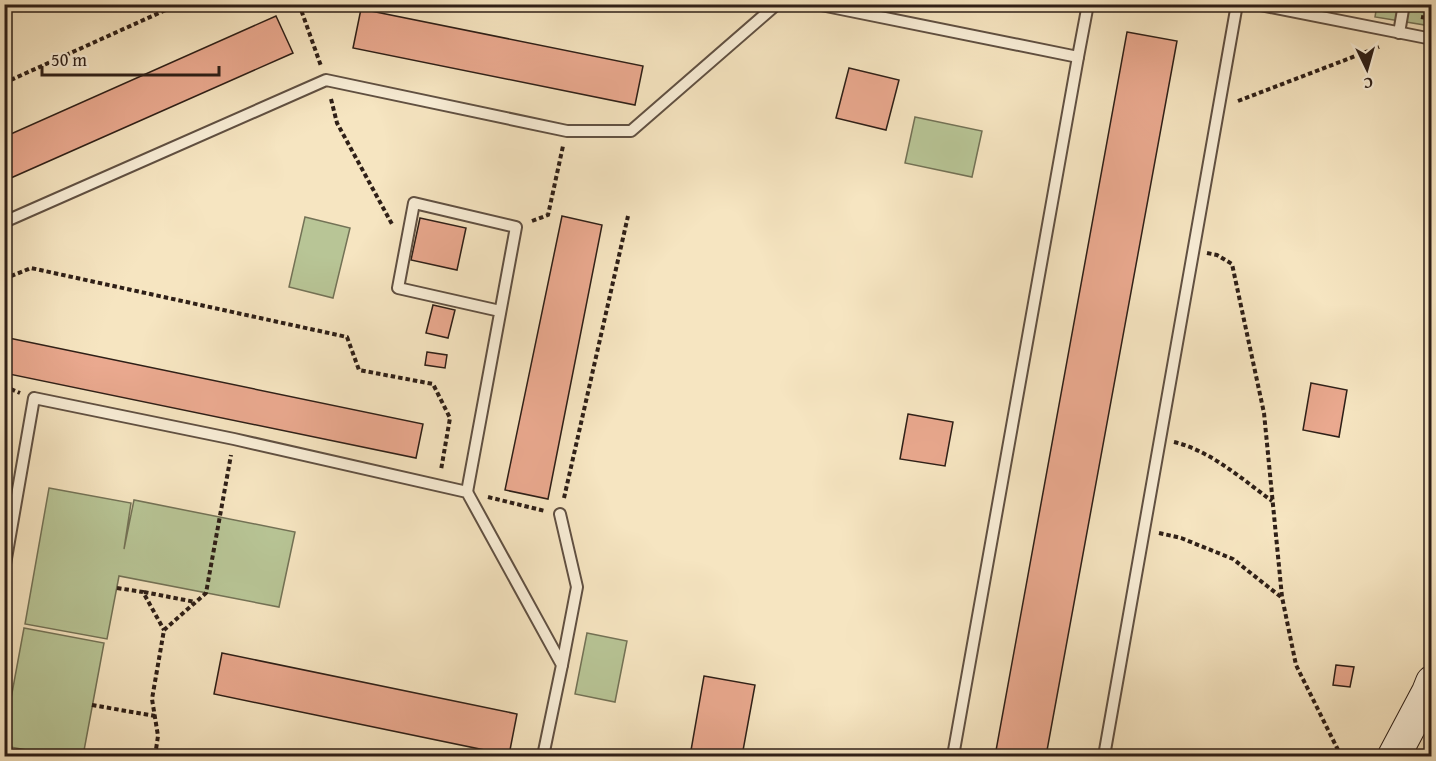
<svg xmlns="http://www.w3.org/2000/svg" width="1436" height="761" font-family="'Gentium Book Plus',serif">
  <rect width="100%" height="100%" fill="#f6e5c1"/>
  <filter id="stains"><feTurbulence type="fractalNoise" baseFrequency=".00333" numOctaves="4"/><feColorMatrix values="0 0 0 0 .2 0 0 0 0 .09 0 0 0 0 .02 0 0 0 .5 -.17"/></filter>
  <radialGradient id="worn" r=".72"><stop offset=".6" stop-color="#630" stop-opacity="0"/><stop offset="1" stop-color="#630" stop-opacity=".3"/></radialGradient>
  <g fill="#b8c596" stroke="#737256" stroke-width="1.5">
    <path d="M1377 5H1431V26L1375 17Z"/>
    <path d="M915 117 982 131 972 177 905 163Z"/>
    <path d="M305 217 350 228 333 298 289 287Z"/>
    <path d="M49 488 131 503 124 549 134 500 295 532 279 607 119 576 107 639 25 624Z"/>
    <path d="M24 628 104 643 83 756H58L5 746V731Z"/>
    <path d="M587 633 627 641 615 702 575 694Z"/>
  </g>
  <g fill="#eaa98f" stroke="#2e1f17" stroke-width="1.5">
    <path d="M361 9 643 66 635 105 353 48Z"/>
    <path d="M276 16 293 53 4 181V137Z"/>
    <path d="M1127 32 1177 41 1046 756H995Z"/>
    <path d="M849 68 899 80 886 130 836 118Z"/>
    <path d="M562 216 602 225 548 499 505 490Z"/>
    <path d="M420 218 466 228 457 270 411 260Z"/>
    <path d="M433 305 455 310 448 338 426 333Z"/>
    <path d="M4 337 423 424 416 458 4 373Z"/>
    <path d="M427 352 447 355 445 368 425 365Z"/>
    <path d="M1311 383 1347 390 1339 437 1303 430Z"/>
    <path d="M908 414 953 422 945 466 900 459Z"/>
    <path d="M222 653 517 714 509 755 214 694Z"/>
    <path d="M1336 665 1354 667 1350 687 1333 685Z"/>
    <path d="M704 676 755 685 742 756H690Z"/>
  </g>
  <g fill="none" stroke-linecap="round" stroke-linejoin="round">
    <defs>
      <g id="service">
        <path d="M816 4 1078 57 1088 4"/>
        <path d="M1255 4 1432 39"/>
        <path d="M1399 33 1404 4"/>
        <path d="M4 222 326 80 567 131H631L777 4"/>
        <path d="M467 492 516 227 414 203 398 288 500 311"/>
        <path d="M560 514 577 587 562 665"/>
        <path d="M4 570 34 398 234 439 467 492 562 665 543 756"/>
        <path d="M953 756 1078 57"/>
        <path d="M1104 756 1237 4"/>
      </g>
      <path id="secondary" d="M1394 756 1428 692 1432 682"/>
    </defs>
    <use href="#service" stroke="#605042" stroke-width="14"/>
    <use href="#secondary" stroke="#2e1f17" stroke-width="34"/>
    <g stroke="#2e1f17" stroke-width="4" stroke-dasharray="4.5 3" stroke-linecap="butt">
      <path d="M299 4 321 66"/>
      <path d="M636 4 659 9"/>
      <path d="M1421 17 1432 19"/>
      <path d="M4 83 179 4"/>
      <path d="M331 99 337 123 393 226"/>
      <path d="M1238 101 1379 47"/>
      <path d="M532 221 548 215 563 146"/>
      <path d="M1207 253 1217 255 1232 264 1264 413 1282 597 1296 665 1341 756"/>
      <path d="M4 279 31 268 347 337 359 370 433 384 450 418 441 470"/>
      <path d="M4 386 20 393"/>
      <path d="M1174 442C1211 451 1242 479 1272 501"/>
      <path d="M488 497 545 511"/>
      <path d="M564 498 628 216"/>
      <path d="M1159 533 1181 538 1233 559 1281 597"/>
      <path d="M117 588 143 592 164 630"/>
      <path d="M144 592 195 602"/>
      <path d="M92 705 155 716"/>
      <path d="M155 756 158 736 152 699 164 630 206 593 231 455"/>
    </g>
    <use href="#service" stroke="#f9eed7" stroke-width="10"/>
    <use href="#secondary" stroke="#f9eed7" stroke-width="32"/>
  </g>
  <rect width="1436" height="761" fill="none" stroke="#f6e5c1" stroke-width="24"/>
  <rect x="6" y="6" width="1424" height="749" fill="none" stroke="#2e1f17" stroke-width="3"/>
  <rect x="12" y="12" width="1412" height="737" fill="none" stroke="#2e1f17" stroke-width="1.5"/>
  <g transform="translate(1367 69) rotate(175)" stroke="#f9eed7" stroke-width="4.5" paint-order="stroke">
  <path d="M0-4.5L10 22L0 15L-10 22Z" fill="#2e1f17"/>
  <text y="-9" font-size="16" font-weight="bold" text-anchor="middle" fill="#2e1f17">С</text>
  </g>
  <path d="M42 66v9h177v-9" fill="none" stroke="#2e1f17" stroke-width="3"/>
  <text x="51" y="66" font-size="18" fill="#2e1f17" stroke="#f9eed7" stroke-width="4.5" paint-order="stroke">50 m</text>
  <rect width="100%" height="100%" filter="url(#stains)"/>
  <rect width="100%" height="100%" fill="url(#worn)"/>
</svg>
